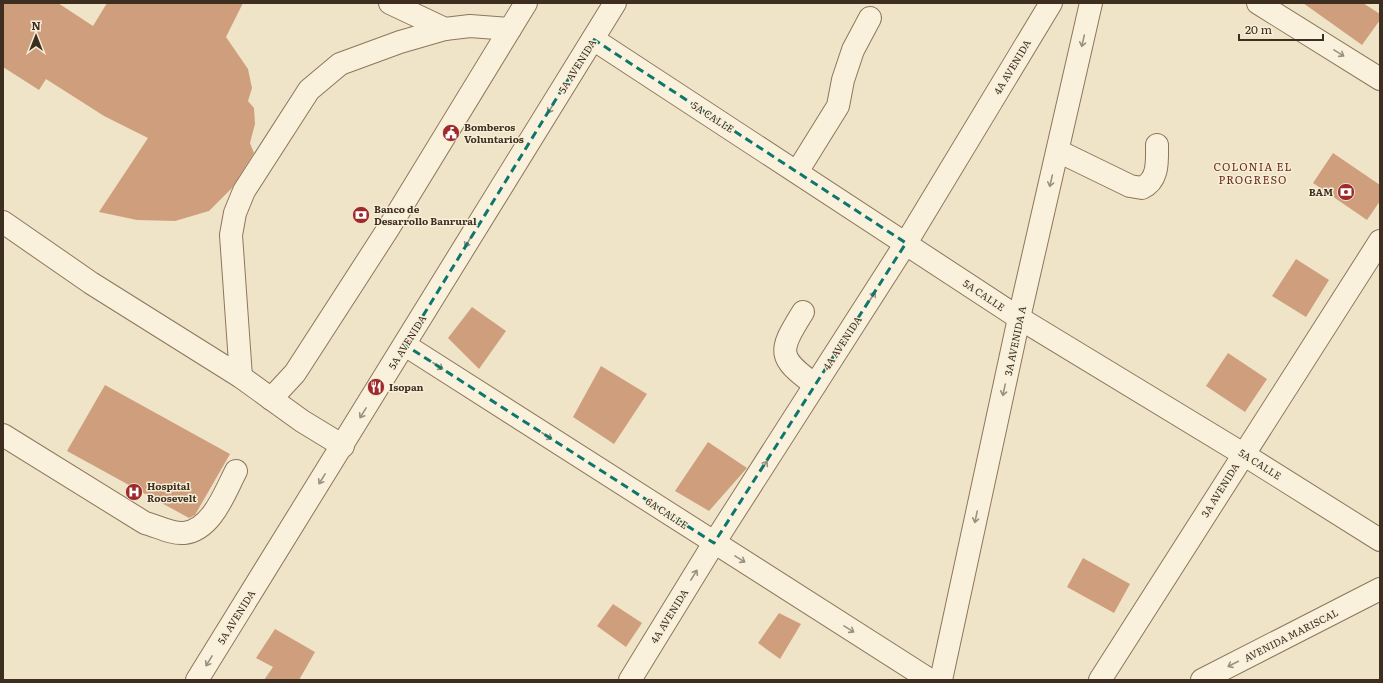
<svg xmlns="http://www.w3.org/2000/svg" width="1383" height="683" font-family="Literata,serif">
  <rect width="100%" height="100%" fill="#f0e4c8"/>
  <g fill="#cf9f7d">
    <path d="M3 3H58L93 26 107 3H243L226 37 248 69 252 88 248 101 254 108 255 124 250 143 254 153 232 188 209 211 175 221 137 220 99 212 148 138 104 116 46 79 39 90 3 67Z"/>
    <path d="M1303 3H1363L1380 14V20L1362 45Z"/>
    <path d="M1333 153 1380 185V201L1367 220 1313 183Z"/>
    <path d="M1296 259 1329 280 1306 317 1272 296Z"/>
    <path d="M472 307 506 331 479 369 448 338Z"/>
    <path d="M1228 353 1267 379 1245 412 1206 386Z"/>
    <path d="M601 366 647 394 614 444 573 417Z"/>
    <path d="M105 385 230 454 195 515 189 518 67 451Z"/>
    <path d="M708 442 747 468 709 511 675 491Z"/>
    <path d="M1083 558 1130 584 1114 613 1067 587Z"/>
    <path d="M613 604 642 623 626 647 597 626Z"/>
    <path d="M779 613 801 624 780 659 758 643Z"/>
    <path d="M275 629 315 652 299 680H264L273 667 256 658Z"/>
  </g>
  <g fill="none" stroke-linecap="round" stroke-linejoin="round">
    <defs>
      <g id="minor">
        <path d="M390 3 445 29"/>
        <path d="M1258 3 1380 79"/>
        <path d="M593 39 1019 318 1243 454 1380 540"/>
        <path d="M1058 151 1130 186 1142 188C1159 180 1157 161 1157 145"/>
        <path d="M797 172 838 106 843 80 853 50 870 18"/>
        <path d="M3 222 91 283 241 377 302 421 343 446"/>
        <path d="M803 312C778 352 777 357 815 385"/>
        <path d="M405 345 930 680"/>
        <path d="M241 377 231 235 235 213 244 191 309 90 340 64 400 42 445 29 470 26 510 29"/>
        <path d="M271 399 295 373 388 229 526 3"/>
        <path d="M3 435 145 523C157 526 171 534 184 533 212 530 225 492 236 471"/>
        <path d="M197 680 615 3"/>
        <path d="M630 680 714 543 906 243 1051 3"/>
        <path d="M941 680 1019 318 1091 3"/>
        <path d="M1100 680 1380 241"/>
        <path d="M1202 680 1380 589"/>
      </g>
    </defs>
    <use href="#minor" stroke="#8d765c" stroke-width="24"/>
    <use href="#minor" stroke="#faf1dc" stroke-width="22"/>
  </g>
  <defs><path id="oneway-shaft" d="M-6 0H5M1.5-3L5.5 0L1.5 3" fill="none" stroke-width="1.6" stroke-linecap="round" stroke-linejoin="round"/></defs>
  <g stroke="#9c907e">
    <use href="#oneway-shaft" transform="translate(1083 41) rotate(103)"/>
    <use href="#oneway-shaft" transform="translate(1339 53) rotate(32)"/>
    <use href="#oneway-shaft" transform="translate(551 108) rotate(122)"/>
    <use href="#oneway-shaft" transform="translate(1051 181) rotate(103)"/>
    <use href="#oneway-shaft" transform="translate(468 242) rotate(122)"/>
    <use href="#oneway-shaft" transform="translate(872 297) rotate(-57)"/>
    <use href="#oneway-shaft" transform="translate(438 366) rotate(33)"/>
    <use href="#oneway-shaft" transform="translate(1004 390) rotate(102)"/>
    <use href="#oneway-shaft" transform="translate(363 413) rotate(122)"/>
    <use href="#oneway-shaft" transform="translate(547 436) rotate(33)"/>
    <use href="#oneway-shaft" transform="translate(764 466) rotate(-57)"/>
    <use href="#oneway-shaft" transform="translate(322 479) rotate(122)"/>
    <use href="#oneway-shaft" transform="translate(976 517) rotate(102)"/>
    <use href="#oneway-shaft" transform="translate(740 559) rotate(32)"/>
    <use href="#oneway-shaft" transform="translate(694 575) rotate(-58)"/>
    <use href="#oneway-shaft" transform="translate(849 629) rotate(32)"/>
    <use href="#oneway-shaft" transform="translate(209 661) rotate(122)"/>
    <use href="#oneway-shaft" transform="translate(1233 664) rotate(153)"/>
  </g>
  <path fill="none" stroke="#0f766e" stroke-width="3" stroke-dasharray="8 5" stroke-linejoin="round" d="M593 39 906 243 714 543 405 345Z"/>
  <defs>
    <symbol id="civic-disc" viewBox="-11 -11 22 22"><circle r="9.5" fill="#9e2a2b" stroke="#f7eed8"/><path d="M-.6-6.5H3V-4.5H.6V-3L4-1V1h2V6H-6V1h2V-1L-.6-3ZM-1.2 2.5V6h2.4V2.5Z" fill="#fff"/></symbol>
    <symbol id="bank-disc" viewBox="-11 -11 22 22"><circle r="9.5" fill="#9e2a2b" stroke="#f7eed8"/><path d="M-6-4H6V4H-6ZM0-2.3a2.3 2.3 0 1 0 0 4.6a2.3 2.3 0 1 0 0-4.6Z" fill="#fff"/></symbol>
    <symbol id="restaurant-disc" viewBox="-11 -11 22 22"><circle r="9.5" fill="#9e2a2b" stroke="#f7eed8"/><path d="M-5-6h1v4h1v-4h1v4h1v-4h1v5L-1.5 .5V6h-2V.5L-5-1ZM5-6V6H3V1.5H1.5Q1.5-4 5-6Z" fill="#fff"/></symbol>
    <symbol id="hospital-disc" viewBox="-11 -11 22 22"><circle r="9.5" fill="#9e2a2b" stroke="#f7eed8"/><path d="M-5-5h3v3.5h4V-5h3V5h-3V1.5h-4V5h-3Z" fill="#fff"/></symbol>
  </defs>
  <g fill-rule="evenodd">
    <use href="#civic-disc" x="441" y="123" width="20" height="20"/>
    <use href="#bank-disc" x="1336" y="182" width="20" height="20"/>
    <use href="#bank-disc" x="351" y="205" width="20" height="20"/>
    <use href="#restaurant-disc" x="366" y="377" width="20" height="20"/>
    <use href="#hospital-disc" x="124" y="482" width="20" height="20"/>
  </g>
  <g text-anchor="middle" stroke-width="3" stroke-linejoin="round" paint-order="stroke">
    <g font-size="10" fill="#3d2e20" stroke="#f7eed8">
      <text transform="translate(577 66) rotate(-58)" y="4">5A AVENIDA</text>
      <text transform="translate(1012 67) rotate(-59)" y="4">4A AVENIDA</text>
      <text transform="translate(713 117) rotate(33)" y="4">5A CALLE</text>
      <text transform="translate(984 295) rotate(34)" y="4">5A CALLE</text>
      <text transform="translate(1015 341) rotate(-78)" y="4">3A AVENIDA A</text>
      <text transform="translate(407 342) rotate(-58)" y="4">5A AVENIDA</text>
      <text transform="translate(842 343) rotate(-57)" y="4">4A AVENIDA</text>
      <text transform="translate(1260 464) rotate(32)" y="4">5A CALLE</text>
      <text transform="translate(1220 490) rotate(-58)" y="4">3A AVENIDA</text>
      <text transform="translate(667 513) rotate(33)" y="4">6A CALLE</text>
      <text transform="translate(669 616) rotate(-58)" y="4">4A AVENIDA</text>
      <text transform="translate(236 617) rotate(-58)" y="4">5A AVENIDA</text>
      <text transform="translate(1291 635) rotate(-27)" y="4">AVENIDA MARISCAL</text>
    </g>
    <g font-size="10" font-weight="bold" fill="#3d2e20" stroke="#f7eed8" text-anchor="start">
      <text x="464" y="131">Bomberos<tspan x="464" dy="12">Voluntarios</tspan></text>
      <text x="1333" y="196" text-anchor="end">BAM</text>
      <text x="374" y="213">Banco de<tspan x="374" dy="12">Desarrollo Banrural</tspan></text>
      <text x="389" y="391">Isopan</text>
      <text x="147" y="490">Hospital<tspan x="147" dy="12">Roosevelt</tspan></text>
    </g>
    <g font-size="11" letter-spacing="1" fill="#6b2e1e" stroke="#f7eed8">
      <text x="1253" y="171">COLONIA EL<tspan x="1253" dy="13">PROGRESO</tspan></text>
    </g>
  </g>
  <rect width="1383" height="683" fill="none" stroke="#3d2e20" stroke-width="8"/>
  <g transform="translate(36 36)" stroke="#f7eed8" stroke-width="3" paint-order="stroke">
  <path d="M0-3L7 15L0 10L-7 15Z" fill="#3d2e20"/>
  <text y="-6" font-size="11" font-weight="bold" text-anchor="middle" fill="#3d2e20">N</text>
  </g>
  <path d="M1239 34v6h84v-6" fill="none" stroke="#3d2e20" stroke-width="2"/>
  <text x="1245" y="34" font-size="12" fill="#3d2e20" stroke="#f7eed8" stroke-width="3" paint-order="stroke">20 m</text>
</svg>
